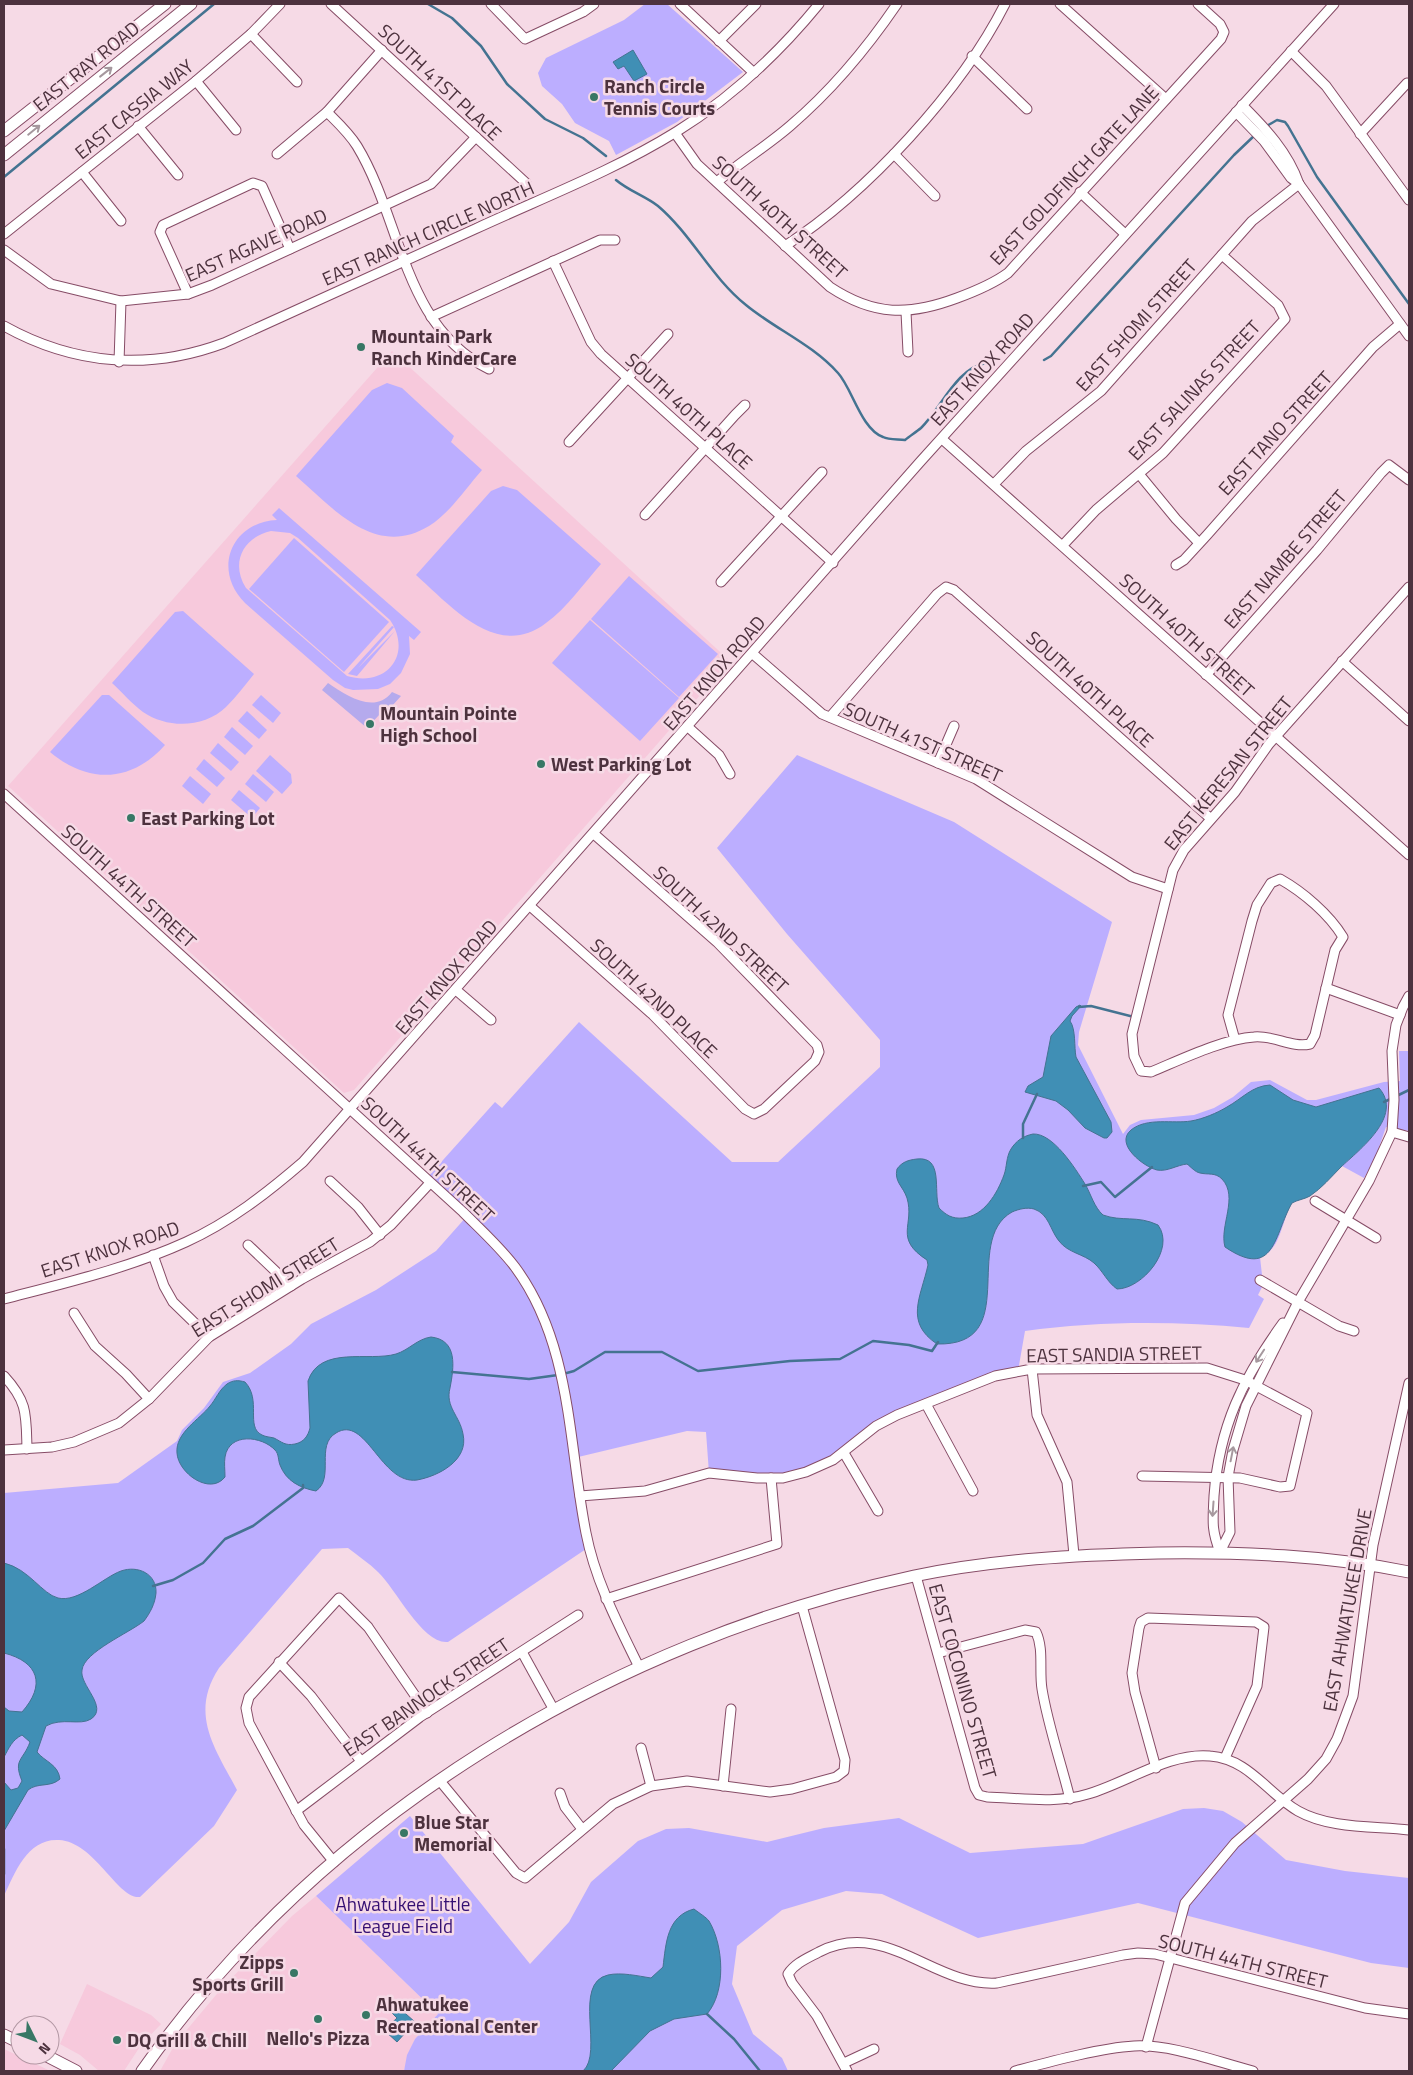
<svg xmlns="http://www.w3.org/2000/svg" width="1413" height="2075" font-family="'Titillium Web',sans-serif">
  <rect width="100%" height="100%" fill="#f6dae6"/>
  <g fill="#f7c9dc">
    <path d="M392 351 730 661 354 1090 344 1093 8 786Z"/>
    <path d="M316 1896 438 2014 415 2039 404 2070 160 2071 175 2044 221 1989 292 1916Z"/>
    <path d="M87 1984 151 2015 161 2024 141 2045 124 2071H99L80 2055 60 2044Z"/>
    <path d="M4 2049 40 2066 50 2071H4Z"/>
  </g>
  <g fill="#bcaeff" fill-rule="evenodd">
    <path d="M645 4H667L743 72 677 122 616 155 609 141 575 123 562 104 542 86 538 73 546 58 624 20Z"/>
    <path d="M387 383 402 388 454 436 451 442 482 470C466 488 450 513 429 526 375 559 333 508 296 476L372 390Z"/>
    <path d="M503 486 517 490 601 564C584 583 567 608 546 623 497 661 450 605 416 575L491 491Z"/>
    <path d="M279 508 421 632 414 640 409 636 410 654 401 673 390 684 378 689 353 690 345 688 333 680 245 603C212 570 231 522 277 520L272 515ZM271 531 290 533 298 538 390 620C413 654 387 688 347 676L246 588C230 563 243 537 271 531Z"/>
    <path d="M294 538 389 622 344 672 249 589Z"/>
    <path d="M629 576 718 654 679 697 591 619Z"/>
    <path d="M183 611 254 674C245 685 236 697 226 707 204 728 168 729 143 712 132 704 122 692 112 683L175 612Z"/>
    <path d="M590 620 679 698 640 741 552 663Z"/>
    <path d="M392 626 394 627 358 668 395 631 357 676 348 674Z"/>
    <path d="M102 695H109L165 745C131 783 88 784 50 752Z"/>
    <path d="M261 695 281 713 273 723 252 705Z"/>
    <path d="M247 711 267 730 259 739 238 721Z"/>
    <path d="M232 727 253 746 245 755 224 737Z"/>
    <path d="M218 743 239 762 231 771 210 753Z"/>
    <path d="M270 755 291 774 292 783 282 794 256 771Z"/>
    <path d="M797 755 954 822 1112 922 1079 1032 1078 1045 1123 1134 1130 1125 1141 1120 1194 1115 1214 1108 1233 1097 1251 1082 1270 1080 1307 1100H1316L1384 1082 1400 1081 1399 1051H1409V1131L1386 1127 1375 1159 1364 1178 1342 1166 1309 1196 1292 1203C1282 1219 1281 1251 1260 1257L1262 1275 1257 1284 1262 1287 1258 1295 1264 1299 1249 1328C1175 1321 1098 1321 1025 1331L1018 1371 897 1415 844 1453 783 1478 709 1473 706 1432 687 1431 574 1458 589 1547 448 1642C423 1645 396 1589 378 1572 369 1563 358 1556 348 1548L322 1549 219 1668C189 1714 215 1748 237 1790L214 1826 140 1897C118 1900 95 1842 59 1840 28 1838 15 1872 4 1896V1493L118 1483 177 1441 182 1430 204 1408 223 1382 250 1373 291 1344 311 1324 376 1290 436 1251 467 1216 426 1179 495 1102 502 1108 579 1022 732 1162H778L880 1067V1040L787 934 717 848Z"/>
    <path d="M204 759 225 778 217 787 196 769Z"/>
    <path d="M253 774 274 792 266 802 245 784Z"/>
    <path d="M190 776 211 794 203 804 182 786Z"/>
    <path d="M239 790 260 808 252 818 231 800Z"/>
    <path d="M1204 1808 1223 1811 1242 1822 1286 1860 1345 1871 1409 1878V1968L1371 1963 1138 1903 978 1938 882 1894 846 1891 782 1910 737 1946 732 1984 753 2034 782 2058 788 2071H404L407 2055 415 2039 438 2014 316 1896 410 1816 530 1964 569 1922 591 1882 638 1841 666 1829 689 1828 767 1842 824 1828 899 1818 970 1853 1083 1844 1183 1809Z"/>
  </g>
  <path fill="#b5aaed" d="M328 683C346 695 374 715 392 692L401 696 383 716 380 714 367 728 322 690Z"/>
  <g fill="#408fb5" stroke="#447391">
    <path d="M633 50 647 74 634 81 624 66 618 69 613 62Z"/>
    <path d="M1080 1005 1081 1006 1072 1016 1070 1021C1076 1029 1074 1047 1076 1057L1111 1122 1112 1132 1107 1138H1104L1085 1128 1068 1110 1056 1101 1025 1092 1028 1086 1043 1077 1051 1036 1076 1007Z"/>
    <path d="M1270 1085 1293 1100 1316 1107 1379 1088C1404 1116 1359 1150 1341 1167 1331 1177 1322 1188 1310 1196 1305 1199 1297 1200 1292 1203 1274 1234 1275 1281 1225 1247 1219 1226 1239 1197 1222 1179 1215 1172 1208 1175 1200 1173 1195 1172 1191 1167 1187 1164 1177 1165 1167 1172 1157 1170 1144 1167 1114 1144 1131 1130 1147 1117 1173 1124 1191 1121 1203 1119 1217 1113 1227 1107 1243 1098 1252 1086 1270 1085Z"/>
    <path d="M1033 1134C1053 1133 1075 1168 1085 1184 1091 1194 1094 1207 1103 1215 1122 1222 1137 1215 1158 1225 1176 1249 1142 1289 1117 1289 1107 1282 1103 1271 1094 1263 1084 1254 1068 1253 1059 1241 1050 1230 1049 1214 1034 1209 1027 1207 1019 1209 1012 1212 961 1241 1023 1346 937 1344 904 1322 921 1297 928 1265L927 1260C893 1238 915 1225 907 1198 903 1186 894 1182 897 1169 902 1162 908 1160 917 1159 944 1156 933 1191 939 1208 946 1215 952 1219 963 1218 984 1216 997 1194 1004 1175 1007 1167 1006 1157 1011 1149 1016 1141 1023 1136 1033 1134Z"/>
    <path d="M431 1337C458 1340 454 1367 450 1388 445 1407 460 1416 463 1434 469 1460 439 1476 417 1480 381 1485 366 1414 336 1433 315 1445 335 1478 316 1491 300 1488 286 1481 280 1465 278 1460 279 1454 275 1450 262 1436 229 1432 225 1457 224 1463 225 1470 225 1477 210 1496 178 1473 177 1453 175 1433 200 1419 210 1406 216 1399 219 1390 227 1384 233 1380 238 1380 245 1382 262 1400 245 1427 262 1435 266 1437 270 1437 274 1438 282 1442 285 1446 295 1444 304 1442 308 1436 310 1428L308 1381C320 1345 369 1362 396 1354 409 1350 417 1339 431 1337Z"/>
    <path d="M4 1563C29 1569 42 1594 58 1598 78 1603 104 1577 121 1571 138 1565 157 1574 156 1593 155 1604 150 1613 144 1621 129 1633 84 1652 82 1670 79 1685 109 1707 91 1719 80 1726 62 1717 46 1726L37 1752C45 1762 58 1764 60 1779 50 1788 38 1782 28 1790L4 1831V1782L11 1790 18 1788 22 1781C13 1759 23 1761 30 1742L22 1735C12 1740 9 1748 4 1757V1707L9 1711 22 1712C46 1685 39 1662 4 1653Z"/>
    <path d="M694 1909C699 1913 706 1917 709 1921 724 1946 726 1992 707 2014L674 2019 650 2031 611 2071H583C604 2053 572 1983 608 1975 621 1972 638 1976 651 1978L663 1967C666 1943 667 1916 694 1909Z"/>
    <path d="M397 2006 415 2022 397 2042 384 2030 397 2018 391 2012Z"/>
  </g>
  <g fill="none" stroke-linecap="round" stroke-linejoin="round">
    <g stroke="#447391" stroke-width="2.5">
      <path d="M428 4 452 18 481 46 507 84 545 119 583 138 606 156"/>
      <path d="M1265 127 1277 120 1285 122 1288 126 1317 177 1409 304"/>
      <path d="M4 177 214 4"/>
      <path d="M616 180C629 191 645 196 658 206 692 235 711 277 746 305 775 329 812 344 838 373 852 388 861 429 883 437 889 440 898 439 905 440 910 436 916 432 921 428 941 409 956 368 986 363"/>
      <path d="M1044 360 1051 356 1234 155 1255 135"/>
      <path d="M1079 1007 1091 1006 1134 1017"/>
      <path d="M1384 1102 1409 1090"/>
      <path d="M1023 1138V1124L1037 1094"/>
      <path d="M1083 1186 1101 1182 1115 1197 1152 1167"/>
      <path d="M452 1372 529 1379 558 1375"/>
      <path d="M563 1374 574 1371 605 1352H662L698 1371 790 1361 840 1359 873 1341 909 1345 932 1351 938 1342"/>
      <path d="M153 1586 173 1580 203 1563 225 1539 253 1526 303 1488V1485"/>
      <path d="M4 1849V1874"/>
      <path d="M707 2014 734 2039 760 2071"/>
    </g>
    <defs>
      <g id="minor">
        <path d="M331 4 526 183"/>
        <path d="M491 4 525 39 583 12 594 4"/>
        <path d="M680 4 754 73"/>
        <path d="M1060 4 1166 99"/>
        <path d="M251 34 297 82"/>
        <path d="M719 41 756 4"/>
        <path d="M1291 51 1326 86 1409 200"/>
        <path d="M972 56 1027 109"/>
        <path d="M196 81 236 130"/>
        <path d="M1242 105C1265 128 1288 152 1299 184"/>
        <path d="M327 112C338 123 349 133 357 146 402 220 403 327 489 369"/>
        <path d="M1236 112 1264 141 1291 178 1299 184 1409 336"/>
        <path d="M138 126 178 175"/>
        <path d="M675 133 697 164 830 287C874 316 909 316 957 298 976 291 993 284 1008 273L1221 39 1224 32 1220 24 1198 4"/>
        <path d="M1360 134 1407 83"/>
        <path d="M277 154 327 112 382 50"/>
        <path d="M894 154 935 196"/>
        <path d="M82 172 121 221"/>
        <path d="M717 182C740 162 767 146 790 126 831 91 867 48 897 4"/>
        <path d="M1080 192 1125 234"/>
        <path d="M4 234 196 81 251 34 280 4"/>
        <path d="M785 246C867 193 961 91 1005 4"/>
        <path d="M4 250 51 284 121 301 188 294 212 285 431 184 476 137"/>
        <path d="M553 261 591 342 601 354 833 563"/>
        <path d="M188 294 160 232 163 225 253 183 262 186 290 249"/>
        <path d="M906 312 908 352"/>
        <path d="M431 317 600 240H615"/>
        <path d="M4 326C74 365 149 371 224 343 308 305 391 267 475 229 542 198 613 171 676 132 731 98 778 54 819 4"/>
        <path d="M119 362 121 301"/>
        <path d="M942 439 1409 855"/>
        <path d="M569 442 668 334"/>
        <path d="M1139 474 1176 519 1199 543"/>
        <path d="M994 484 1026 451 1101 391 1252 221 1299 184"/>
        <path d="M645 515 735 415 745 405"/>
        <path d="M1063 545 1096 510 1163 453 1285 319 1278 305 1222 255"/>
        <path d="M1176 565 1184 560 1207 535 1373 347 1400 324"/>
        <path d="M721 582 822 472"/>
        <path d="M753 654 822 714 976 779 1132 877 1168 889"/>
        <path d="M1342 661 1409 721"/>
        <path d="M1206 675 1317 550 1381 473 1389 465 1409 480"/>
        <path d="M830 717 937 594 946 587 954 590 1210 818"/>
        <path d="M688 727 719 755 730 774"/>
        <path d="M938 763 954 726"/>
        <path d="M4 794 463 1212C481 1230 500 1247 515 1267 572 1344 568 1443 586 1533 595 1580 618 1624 639 1667"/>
        <path d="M530 906 653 1015 745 1109 754 1114 764 1109 815 1061 819 1052 817 1045 717 942 594 834"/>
        <path d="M1326 988 1400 1015"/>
        <path d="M456 990 491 1020"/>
        <path d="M1235 1040 1228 1015 1252 921 1257 905 1271 883 1280 879C1303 892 1329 914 1343 937L1335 950 1315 1035 1310 1044C1291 1048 1274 1035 1254 1037 1223 1039 1180 1060 1151 1072L1141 1071 1134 1056 1132 1034 1173 870 1184 850 1235 792 1269 744 1409 587"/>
        <path d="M1392 1132 1409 1137"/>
        <path d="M330 1181 358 1207 380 1235"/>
        <path d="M1315 1201 1376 1238"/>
        <path d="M248 1245 291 1286"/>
        <path d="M153 1255 164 1286 173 1302 209 1337"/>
        <path d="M1260 1280 1339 1326 1354 1331"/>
        <path d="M4 1299C65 1283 129 1268 186 1242 230 1222 267 1193 303 1162L920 462 1334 4"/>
        <path d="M74 1313 95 1346 126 1374 149 1399"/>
        <path d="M1032 1369 1037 1415 1067 1482 1074 1555"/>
        <path d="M4 1376C28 1402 26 1415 27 1449"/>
        <path d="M926 1404 973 1491"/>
        <path d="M4 1450 52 1447 74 1442 119 1423 149 1399 209 1337 302 1279 370 1242 391 1225 430 1183"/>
        <path d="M844 1453 878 1511"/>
        <path d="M580 1496 645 1491 709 1473 757 1478H783L806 1472 833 1460 876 1426 897 1415 995 1376 1032 1369 1207 1368 1245 1380 1307 1413 1290 1486 1280 1487 1240 1478 1142 1476"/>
        <path d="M1220 1552 1230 1532 1228 1477 1233 1450 1246 1406 1298 1302 1369 1181 1392 1132 1394 1100 1392 1051 1396 1025 1403 1007 1409 996"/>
        <path d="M1220 1552C1211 1529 1213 1520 1214 1496 1219 1427 1243 1378 1283 1323"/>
        <path d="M916 1576 975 1788 979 1795 987 1797C1020 1798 1056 1804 1088 1794 1126 1783 1170 1752 1210 1756 1249 1759 1267 1793 1298 1811 1330 1829 1374 1826 1409 1830"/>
        <path d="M606 1599 777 1544 771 1478"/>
        <path d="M522 1652 554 1710"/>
        <path d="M938 1653 1025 1630 1036 1632C1044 1649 1039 1670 1042 1689 1048 1726 1061 1762 1070 1799"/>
        <path d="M279 1662 311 1696 360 1760"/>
        <path d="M641 1748 651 1786"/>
        <path d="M1156 1768 1135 1692 1132 1673 1139 1628 1141 1622 1148 1618 1256 1622 1264 1627 1257 1686 1225 1758"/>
        <path d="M440 1781 516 1873 525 1878 613 1804 651 1786 687 1781 770 1792 792 1789 836 1777 844 1771 845 1760 802 1606"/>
        <path d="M723 1786 731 1709"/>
        <path d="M560 1793 565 1807 582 1829"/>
        <path d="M296 1811 420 1717 578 1615"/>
        <path d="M334 1862 304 1825 249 1723 246 1708 249 1697 339 1598 368 1627 427 1713"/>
        <path d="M1146 2047 1185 1903 1235 1843 1308 1779 1326 1759 1337 1739 1353 1696 1373 1545 1409 1383"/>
        <path d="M844 2063 874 2049"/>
        <path d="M847 2071 817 2016 792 1983 788 1974C795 1963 808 1958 819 1952 886 1918 933 1987 997 1983L1123 1955 1138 1953 1155 1954 1365 2008 1409 2014"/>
        <path d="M1015 2071C1049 2062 1100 2048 1134 2046 1172 2044 1217 2062 1253 2071"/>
      </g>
      <g id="major">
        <path d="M4 131 165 4"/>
        <path d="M4 155 191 4"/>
        <path d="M4 2035 20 2043"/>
        <path d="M45 2055 76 2071"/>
        <path d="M142 2071C323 1815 610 1642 914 1576 995 1559 1076 1555 1158 1553 1242 1552 1326 1555 1409 1572"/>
      </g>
    </defs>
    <use href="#minor" stroke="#864c66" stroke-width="11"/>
    <use href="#major" stroke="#864c66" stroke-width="13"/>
    <use href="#minor" stroke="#fff" stroke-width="9"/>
    <use href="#major" stroke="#fff" stroke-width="11"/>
  </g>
  <defs><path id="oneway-shaft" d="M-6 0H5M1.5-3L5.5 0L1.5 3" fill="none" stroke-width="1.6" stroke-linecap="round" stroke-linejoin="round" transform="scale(1.25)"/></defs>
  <g stroke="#a6989e">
    <use href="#oneway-shaft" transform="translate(106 72) rotate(-38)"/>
    <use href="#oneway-shaft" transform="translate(34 130) rotate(-39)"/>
    <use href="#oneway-shaft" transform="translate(1260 1356) rotate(123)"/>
    <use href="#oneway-shaft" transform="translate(1232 1454) rotate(-79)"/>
    <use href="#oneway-shaft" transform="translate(1213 1509) rotate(94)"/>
  </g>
  <g fill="#387765" stroke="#f6dae6" stroke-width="2">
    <circle cx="594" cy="97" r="5"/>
    <circle cx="361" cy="347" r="5"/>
    <circle cx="370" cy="724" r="5"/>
    <circle cx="541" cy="764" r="5"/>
    <circle cx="131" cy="818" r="5"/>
    <circle cx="404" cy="1833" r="5"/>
    <circle cx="294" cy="1973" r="5"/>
    <circle cx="366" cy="2015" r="5"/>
    <circle cx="318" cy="2019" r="5"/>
    <circle cx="117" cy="2040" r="5"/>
  </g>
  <g text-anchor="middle" stroke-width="5" stroke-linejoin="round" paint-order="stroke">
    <g font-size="19" fill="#4d323e" stroke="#f6dae6">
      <text transform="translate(86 66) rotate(-39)" y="7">EAST RAY ROAD</text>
      <text transform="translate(440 82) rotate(43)" y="7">SOUTH 41ST PLACE</text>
      <text transform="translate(134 109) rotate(-39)" y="7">EAST CASSIA WAY</text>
      <text transform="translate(1074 175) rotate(-47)" y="7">EAST GOLDFINCH GATE LANE</text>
      <text transform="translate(780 217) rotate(42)" y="7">SOUTH 40TH STREET</text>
      <text transform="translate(428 233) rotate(-24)" y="7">EAST RANCH CIRCLE NORTH</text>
      <text transform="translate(256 245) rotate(-24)" y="7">EAST AGAVE ROAD</text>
      <text transform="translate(1136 325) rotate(-48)" y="7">EAST SHOMI STREET</text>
      <text transform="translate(982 369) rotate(-48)" y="7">EAST KNOX ROAD</text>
      <text transform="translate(1194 390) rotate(-47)" y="7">EAST SALINAS STREET</text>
      <text transform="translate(689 411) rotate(42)" y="7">SOUTH 40TH PLACE</text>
      <text transform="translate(1275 433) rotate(-48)" y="7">EAST TANO STREET</text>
      <text transform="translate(1285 559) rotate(-49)" y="7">EAST NAMBE STREET</text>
      <text transform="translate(1187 635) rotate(42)" y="7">SOUTH 40TH STREET</text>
      <text transform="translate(714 673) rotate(-49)" y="7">EAST KNOX ROAD</text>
      <text transform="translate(1090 689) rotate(42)" y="7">SOUTH 40TH PLACE</text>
      <text transform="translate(923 742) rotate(24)" y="7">SOUTH 41ST STREET</text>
      <text transform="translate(1228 773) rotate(-51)" y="7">EAST KERESAN STREET</text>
      <text transform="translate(129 886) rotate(42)" y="7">SOUTH 44TH STREET</text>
      <text transform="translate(721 929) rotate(43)" y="7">SOUTH 42ND STREET</text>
      <text transform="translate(446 977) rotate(-49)" y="7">EAST KNOX ROAD</text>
      <text transform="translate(654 998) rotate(43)" y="7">SOUTH 42ND PLACE</text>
      <text transform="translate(428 1159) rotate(43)" y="7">SOUTH 44TH STREET</text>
      <text transform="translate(110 1249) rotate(-18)" y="7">EAST KNOX ROAD</text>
      <text transform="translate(265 1287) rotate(-32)" y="7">EAST SHOMI STREET</text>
      <text transform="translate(1114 1354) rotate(-1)" y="7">EAST SANDIA STREET</text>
      <text transform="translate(1347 1610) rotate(-80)" y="7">EAST AHWATUKEE DRIVE</text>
      <text transform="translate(963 1681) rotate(74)" y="7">EAST COCONINO STREET</text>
      <text transform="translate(426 1697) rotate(-34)" y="7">EAST BANNOCK STREET</text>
      <text transform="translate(1243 1961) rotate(14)" y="7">SOUTH 44TH STREET</text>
    </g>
    <g font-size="19" font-weight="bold" fill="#4d323e" stroke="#f6dae6" text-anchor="start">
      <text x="604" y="93">Ranch Circle<tspan x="604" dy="22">Tennis Courts</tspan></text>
      <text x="371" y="343">Mountain Park<tspan x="371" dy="22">Ranch KinderCare</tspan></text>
      <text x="380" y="720">Mountain Pointe<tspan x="380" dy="22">High School</tspan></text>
      <text x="551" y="771">West Parking Lot</text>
      <text x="141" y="825">East Parking Lot</text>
      <text x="414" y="1829">Blue Star<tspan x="414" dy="22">Memorial</tspan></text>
      <text x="284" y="1969" text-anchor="end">Zipps<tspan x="284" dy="22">Sports Grill</tspan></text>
      <text x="376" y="2011">Ahwatukee<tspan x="376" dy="22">Recreational Center</tspan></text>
      <text x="318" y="2045" text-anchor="middle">Nello's Pizza</text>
      <text x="127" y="2047">DQ Grill &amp; Chill</text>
    </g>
    <g font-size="19" fill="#351073" stroke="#f6dae6">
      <text x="403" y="1911">Ahwatukee Little<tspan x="403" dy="22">League Field</tspan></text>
    </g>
  </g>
  <rect width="1413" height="2075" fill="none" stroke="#4d323e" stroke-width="10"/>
  <g transform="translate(35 2040) rotate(132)"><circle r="24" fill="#f6dae6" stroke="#b297a3"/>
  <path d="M0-4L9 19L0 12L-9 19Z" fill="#387765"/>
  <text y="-8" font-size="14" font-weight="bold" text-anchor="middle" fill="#4d323e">N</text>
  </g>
</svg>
